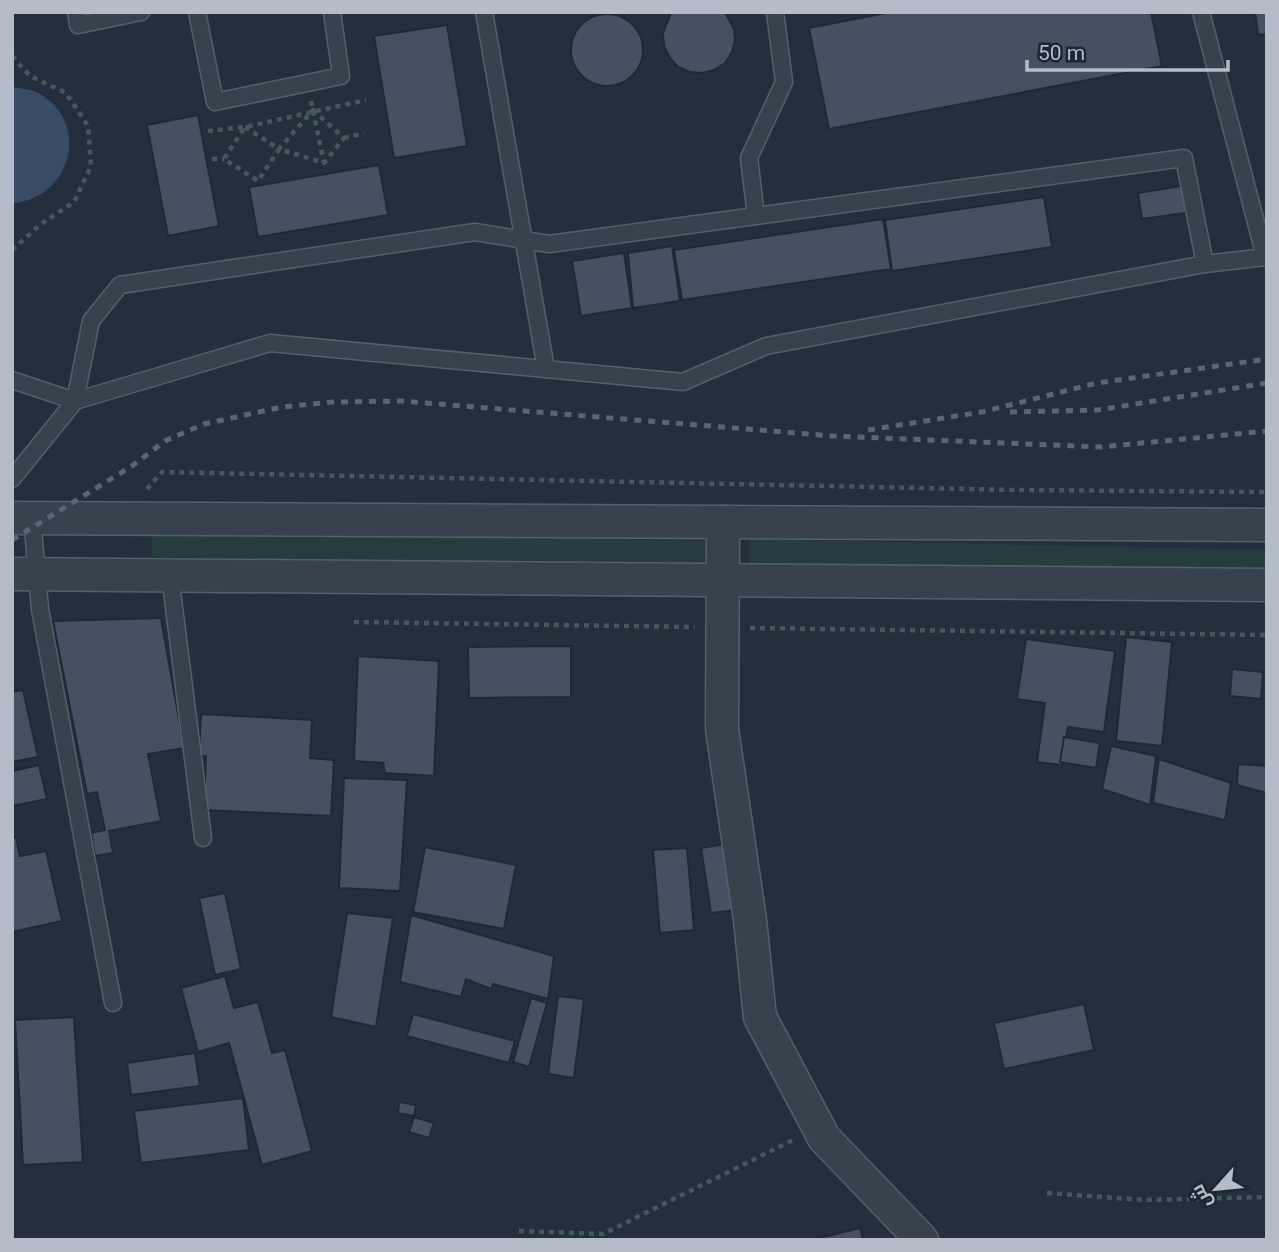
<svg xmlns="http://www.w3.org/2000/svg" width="1279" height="1252" font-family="Roboto,Cairo,sans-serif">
  <rect width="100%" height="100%" fill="#242f3e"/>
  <g fill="#263c3f">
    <path d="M152 532 712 541 711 566 152 557Z"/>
    <path d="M749 539 1267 550V575L750 564Z"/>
  </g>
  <path fill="#394c67" d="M12 87C19 88 27 89 34 91 92 117 74 199 12 203Z"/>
  <g fill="#455162" stroke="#1f2835" stroke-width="2">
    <path d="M725 12 734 29 735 40 732 52 725 63 714 70 702 73 690 72 678 67 670 58 664 46 663 33 671 13Z"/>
    <path d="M891 12H1151L1162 66 829 129 809 28Z"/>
    <path d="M1255 12H1267V34L1258 35Z"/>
    <circle cx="607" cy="50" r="36"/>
    <path d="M447 25 467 146 394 158 374 36Z"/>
    <path d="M198 115 219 226 168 236 147 125Z"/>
    <path d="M379 165 388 215 258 237 249 187Z"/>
    <path d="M1187 185 1192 212 1142 219 1138 193Z"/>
    <path d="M1044 197 1052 247 892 271 885 220Z"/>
    <path d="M883 219 891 269 682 300 674 250Z"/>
    <path d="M672 246 680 301 633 308 628 253Z"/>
    <path d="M624 253 632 308 581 316 572 261Z"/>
    <path d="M161 618 184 748 148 754 161 821 109 831 113 853 95 856 91 833 105 830 97 792 87 794 53 621Z"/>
    <path d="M1126 637 1172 642 1162 746 1116 741Z"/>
    <path d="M1026 639 1115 651 1104 732 1068 727 1062 765 1037 762 1045 703 1017 699Z"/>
    <path d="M571 646V697L469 698 468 647Z"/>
    <path d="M358 656 439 661 434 776 385 773 383 763 354 761Z"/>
    <path d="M1232 669 1263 672 1261 699 1230 696Z"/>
    <path d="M23 690 38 757 12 762V692Z"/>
    <path d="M201 714 312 720 310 758 334 760 331 816 204 810 206 756H199Z"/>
    <path d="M1064 737 1100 743 1096 768 1060 762Z"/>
    <path d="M1111 746 1156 756 1150 805 1102 789Z"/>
    <path d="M1159 759 1231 783 1225 820 1153 803Z"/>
    <path d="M1238 764 1267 766V793L1237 785Z"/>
    <path d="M39 765 47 799 12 806V771Z"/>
    <path d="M344 778 407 780 400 891 339 888Z"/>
    <path d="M16 837 20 856 46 851 62 921 12 932V838Z"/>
    <path d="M726 844 736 910 711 913 701 848Z"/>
    <path d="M425 847 516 865 504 929 413 912Z"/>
    <path d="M687 848 694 930 660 933 653 850Z"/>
    <path d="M225 893 241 969 215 975 199 898Z"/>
    <path d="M347 913 393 918 376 1027 331 1017Z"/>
    <path d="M411 915 554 956 548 999 493 984 491 989 466 979 461 997 400 982Z"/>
    <path d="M225 976 234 1008 258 1002 272 1053 285 1050 312 1151 262 1165 229 1043 198 1052 181 988Z"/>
    <path d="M558 996 584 999 574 1078 548 1074Z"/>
    <path d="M531 998 547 1003 529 1067 513 1062Z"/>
    <path d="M1084 1004 1094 1050 1004 1069 994 1023Z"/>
    <path d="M413 1014 515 1041 509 1063 407 1036Z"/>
    <path d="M74 1017 83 1162 23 1165 15 1020Z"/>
    <path d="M195 1053 200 1086 131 1095 127 1063Z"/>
    <path d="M243 1098 249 1150 141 1163 134 1111Z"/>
    <path d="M399 1102 416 1105 414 1116 398 1113Z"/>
    <path d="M414 1117 434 1123 429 1138 409 1132Z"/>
    <path d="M860 1228 863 1240H811Z"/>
  </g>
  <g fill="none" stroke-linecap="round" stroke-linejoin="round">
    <defs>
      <g id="lane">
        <path d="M76 12 78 25 141 12"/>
        <path d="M197 12 215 102 341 76 332 12"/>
        <path d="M484 12 546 369"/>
        <path d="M1201 12 1265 257 1205 264"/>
        <path d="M756 216 749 158 784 82 775 12"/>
        <path d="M12 380 75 401 270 343 683 382 766 346 1205 264 1184 158 549 244 475 232 120 285 91 321 75 401 12 479"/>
        <path d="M32 518 40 609 113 1003"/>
        <path d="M170 575 203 838"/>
      </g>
      <g id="street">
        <path d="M12 518 1267 525"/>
        <path d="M723 522 722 729 750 920 760 1017 824 1138 922 1240"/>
        <path d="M12 574 1267 585"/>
      </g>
    </defs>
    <use href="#lane" stroke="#565f6c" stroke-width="19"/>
    <use href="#street" stroke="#565f6c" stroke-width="35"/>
    <g stroke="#44595c" stroke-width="4.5" stroke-dasharray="5 5" stroke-linecap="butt">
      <path d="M12 56 30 76 66 93 88 126 91 166 74 202 41 224 12 250"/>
      <path d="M311 101 324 163"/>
      <path d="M313 110 344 138 324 163 279 149Z"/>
      <path d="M245 127 279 149 258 181 224 159Z"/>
      <path d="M208 131 245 127 366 100"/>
      <path d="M344 138 364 133"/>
      <path d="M212 159H224"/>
      <path d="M147 489 162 472 1015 490 1267 492"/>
      <path d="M354 622 695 627"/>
      <path d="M750 628 1267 635"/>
      <path d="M1047 1193 1144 1200 1267 1197"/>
      <path d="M519 1231 603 1234 793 1140"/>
    </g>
    <use href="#lane" stroke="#38414e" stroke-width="16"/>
    <use href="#street" stroke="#38414e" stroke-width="32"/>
    <g stroke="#5a6575" stroke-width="5" stroke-dasharray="7 7" stroke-linecap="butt">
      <path d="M1010 412 1098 410 1267 383"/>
      <path d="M868 430 982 412 1097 383 1267 359"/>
      <path d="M12 540 132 466 165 441 204 424 282 407 333 402 401 401 833 436 1101 447 1267 431"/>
    </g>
  </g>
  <rect width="1279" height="1252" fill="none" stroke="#b4bcc9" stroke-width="28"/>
  <g transform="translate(1216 1189) rotate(243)" stroke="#1d2633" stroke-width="5" paint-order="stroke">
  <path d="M0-5L12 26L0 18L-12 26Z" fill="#b4bcc9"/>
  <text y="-10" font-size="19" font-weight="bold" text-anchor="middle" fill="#b4bcc9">ش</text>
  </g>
  <path d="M1027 60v10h201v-10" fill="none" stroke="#b4bcc9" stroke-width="3.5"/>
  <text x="1038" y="60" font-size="21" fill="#b4bcc9" stroke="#1d2633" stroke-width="5" paint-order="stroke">50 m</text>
</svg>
